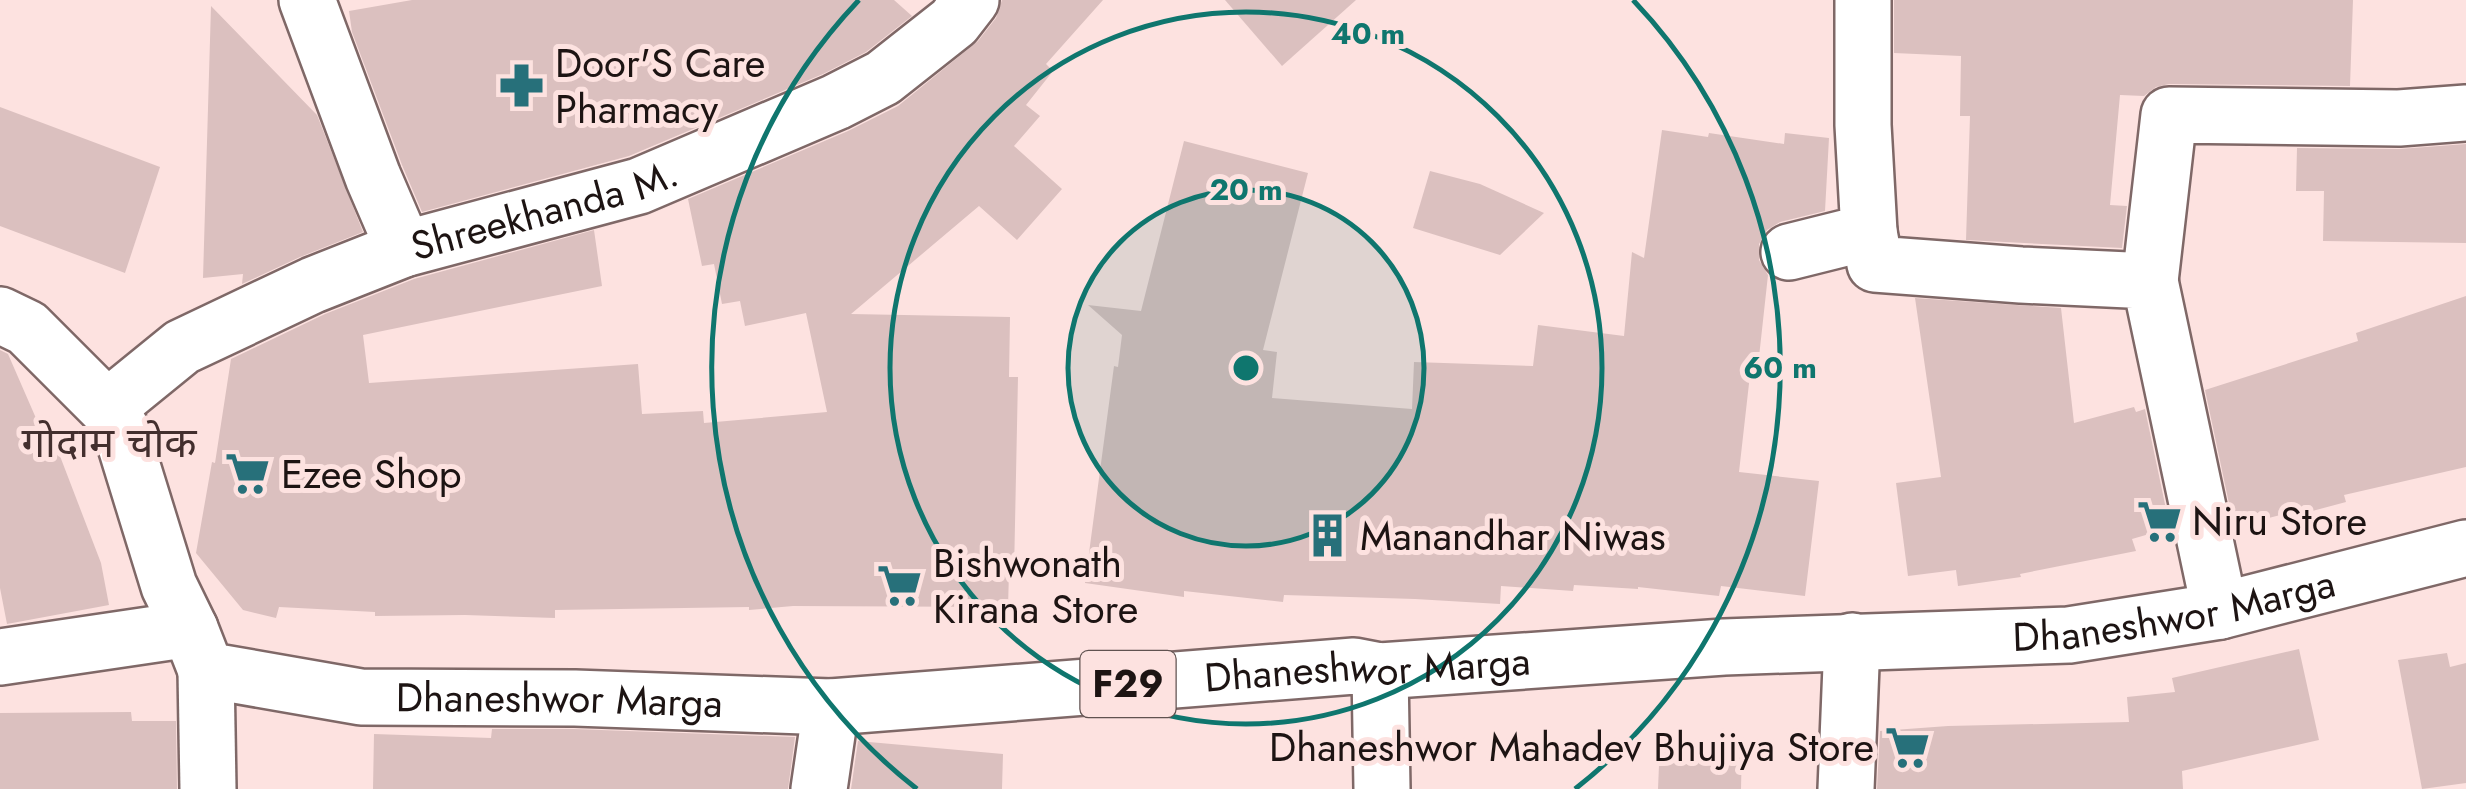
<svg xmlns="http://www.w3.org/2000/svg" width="2466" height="789" font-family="Jost,'Noto Sans Devanagari',sans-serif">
  <rect width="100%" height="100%" fill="#fde2e0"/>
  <g fill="#dbc0bf">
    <path d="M412 0H894L912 16 866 52 823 74 629 156 422 212 402 165 352 32 349 11Z"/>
    <path d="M1002 0H1103L1046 64 1053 71 1026 105 1040 116 1014 146 1062 189 1017 240 979 206 851 314 1010 317 1009 377H1018L1014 573 1009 572 1008 607 793 606 749 610V607L555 610V618L465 615 375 616V612L279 607 276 618 243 610 196 553 212 462 215 463 231 359 325 314 414 279 594 230 602 286 363 335 369 383 638 364 642 414 703 411 704 423 827 412 806 313 745 326 740 301 722 304 714 264 702 266 688 199 848 131 898 106 978 41 996 18Z"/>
    <path d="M1225 0H1356L1282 66Z"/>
    <path d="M1894 0H2353L2350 86 2169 84 2156 87 2144 96 2120 95 2110 205 2127 206 2122 248 1966 240 1970 116H1960L1961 56 1894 53Z"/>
    <path d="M211 6 317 115 363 232 300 257 242 284 243 274 203 278Z"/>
    <path d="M0 107 160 167 125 273 0 226Z"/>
    <path d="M1662 130 1708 137 1709 133 1784 144 1785 133 1829 138 1825 211 1780 222 1767 230 1759 244V260L1768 275 1759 357H1752L1739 472 1819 481 1805 596 1721 586 1719 596 1638 587V589L1574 585 1573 591 1501 586 1500 604 1415 599 1284 595 1283 602 1184 591V597L1085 583 1114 366 1118 367 1122 335 1088 305 1141 311 1184 141 1308 173 1263 350 1277 352 1272 398 1412 409 1414 362 1533 366 1538 325 1624 336 1632 252 1644 258Z"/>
    <path d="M2466 144V243L2323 241 2324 191H2296L2297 148 2399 149Z"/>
    <path d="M1430 171 1480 184 1544 213 1500 255 1413 228Z"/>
    <path d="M2466 296V467L2344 495 2346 502 2301 514 2300 510 2234 527 2205 390 2358 341 2356 333Z"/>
    <path d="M1915 298 2061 308 2074 423 2134 407 2136 412 2145 409 2170 528 2132 539 2136 551 2020 574 2021 577 1958 586 1956 570 1908 576 1896 483 1941 477Z"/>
    <path d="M0 350 8 354 42 432 50 430 101 563 109 605 7 624 0 588Z"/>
    <path d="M2299 649 2319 740 2182 771 2183 789H1877L1880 731 1948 726 2129 722 2127 697 2175 692 2172 678Z"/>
    <path d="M2447 653 2450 667 2466 663V783L2422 789 2398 660Z"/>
    <path d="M131 712 132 721H176L177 789H0V713Z"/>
    <path d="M492 729H574L795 737 788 789H373L374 734 491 738Z"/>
    <path d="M858 741 1003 754 1002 789H851Z"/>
    <path d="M1660 741 1742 744 1741 789H1658Z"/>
  </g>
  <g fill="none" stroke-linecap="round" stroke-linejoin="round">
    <defs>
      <g id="minor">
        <path d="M307 0 373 177 404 249"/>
        <path d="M1869 232 1875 264 2021 275 2150 281 2220 611"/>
        <path d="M1789 252 1869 232 1863 125V0"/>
        <path d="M2150 281 2169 115 2399 118 2466 113"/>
        <path id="s1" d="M107 408 182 347 313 285 404 249 639 186 836 102 883 78 954 22 971 0"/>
        <path d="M0 657 190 629"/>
        <path d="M206 670 208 789"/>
        <path d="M1380 671 1382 789"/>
        <path d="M819 789 831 707"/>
        <path d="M1846 789 1852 641"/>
      </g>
      <g id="major">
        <path id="s2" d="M0 315 27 328 107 408 120 427 169 586 190 629 206 670 361 697 575 698 831 707 1354 666 1380 671 1724 647 2069 635 2220 611 2466 548"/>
      </g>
    </defs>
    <use href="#minor" stroke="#7f6867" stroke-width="60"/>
    <use href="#major" stroke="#7f6867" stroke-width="60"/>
    <use href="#minor" stroke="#fff" stroke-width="55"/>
    <use href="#major" stroke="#fff" stroke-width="55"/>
  </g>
  <circle cx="1246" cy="368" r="178" fill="#0f766e" fill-opacity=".12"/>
  <g fill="none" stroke="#0f766e" stroke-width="5">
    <circle cx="1246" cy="368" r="178"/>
    <circle cx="1246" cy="368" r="356"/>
    <path d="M917 789A534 534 0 0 1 859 0M1633 0A534 534 0 0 1 1575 789"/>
  </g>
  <defs>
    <symbol id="pharmacy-bare" viewBox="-9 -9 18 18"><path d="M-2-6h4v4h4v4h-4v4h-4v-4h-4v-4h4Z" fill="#27707a" stroke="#fde2e0" stroke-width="2.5" paint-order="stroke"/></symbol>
    <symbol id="supermarket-bare" viewBox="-9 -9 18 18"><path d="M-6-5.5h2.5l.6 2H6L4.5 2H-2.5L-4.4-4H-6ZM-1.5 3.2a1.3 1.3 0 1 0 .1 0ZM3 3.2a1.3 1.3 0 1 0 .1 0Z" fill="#27707a" stroke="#fde2e0" stroke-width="2.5" paint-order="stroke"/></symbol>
    <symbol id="building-bare" viewBox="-9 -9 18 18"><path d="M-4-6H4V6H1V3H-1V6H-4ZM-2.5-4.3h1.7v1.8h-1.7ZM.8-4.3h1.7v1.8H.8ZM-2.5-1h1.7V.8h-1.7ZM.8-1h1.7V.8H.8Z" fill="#27707a" stroke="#fde2e0" stroke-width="2.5" paint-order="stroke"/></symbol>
  </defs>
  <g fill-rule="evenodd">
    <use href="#pharmacy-bare" x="490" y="54" width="63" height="63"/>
    <use href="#supermarket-bare" x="216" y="442" width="63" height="63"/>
    <use href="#supermarket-bare" x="2128" y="490" width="63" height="63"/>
    <use href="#building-bare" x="1296" y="504" width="63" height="63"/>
    <use href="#supermarket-bare" x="868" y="554" width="63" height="63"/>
    <use href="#supermarket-bare" x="1876" y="716" width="63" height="63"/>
  </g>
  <g text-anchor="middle" stroke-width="10" stroke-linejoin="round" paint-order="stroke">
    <rect fill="#fde2e0" stroke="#605250" stroke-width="2.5" x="1080.5" y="651" width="95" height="66" rx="8"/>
    <g font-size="38" font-weight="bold" fill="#1d1413">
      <text x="1128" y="697">F29</text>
    </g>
    <g font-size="40" fill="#1d1413" stroke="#fde2e0" text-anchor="start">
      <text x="555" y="77">Door'S Care<tspan x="555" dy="46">Pharmacy</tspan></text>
      <text x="281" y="488">Ezee Shop</text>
      <text x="2192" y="535">Niru Store</text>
      <text x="1360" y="550">Manandhar Niwas</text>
      <text x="933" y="577">Bishwonath<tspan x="933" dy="46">Kirana Store</tspan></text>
      <text x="1874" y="761" text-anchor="end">Dhaneshwor Mahadev Bhujiya Store</text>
    </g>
    <g font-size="40" fill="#1d1413" stroke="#fde2e0">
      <text dy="14" stroke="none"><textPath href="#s1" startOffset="485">Shreekhanda M.</textPath></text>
      <text dy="14" stroke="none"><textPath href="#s2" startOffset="2400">Dhaneshwor Marga</textPath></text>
      <text dy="14" stroke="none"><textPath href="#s2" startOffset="1590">Dhaneshwor Marga</textPath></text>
      <text dy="14" stroke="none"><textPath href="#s2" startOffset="780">Dhaneshwor Marga</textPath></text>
    </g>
    <g font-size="42" fill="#432f2e" stroke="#fde2e0">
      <text x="109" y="457">गाेदाम चाेक</text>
    </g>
  </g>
  <circle cx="1246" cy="368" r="15" fill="#0f766e" stroke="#fde2e0" stroke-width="5"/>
  <g font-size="30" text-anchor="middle" font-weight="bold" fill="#0f766e" stroke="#fde2e0" stroke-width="10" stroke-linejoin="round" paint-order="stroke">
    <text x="1368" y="44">40 m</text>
    <text x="1246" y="200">20 m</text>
    <text x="1780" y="378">60 m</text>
  </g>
</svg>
